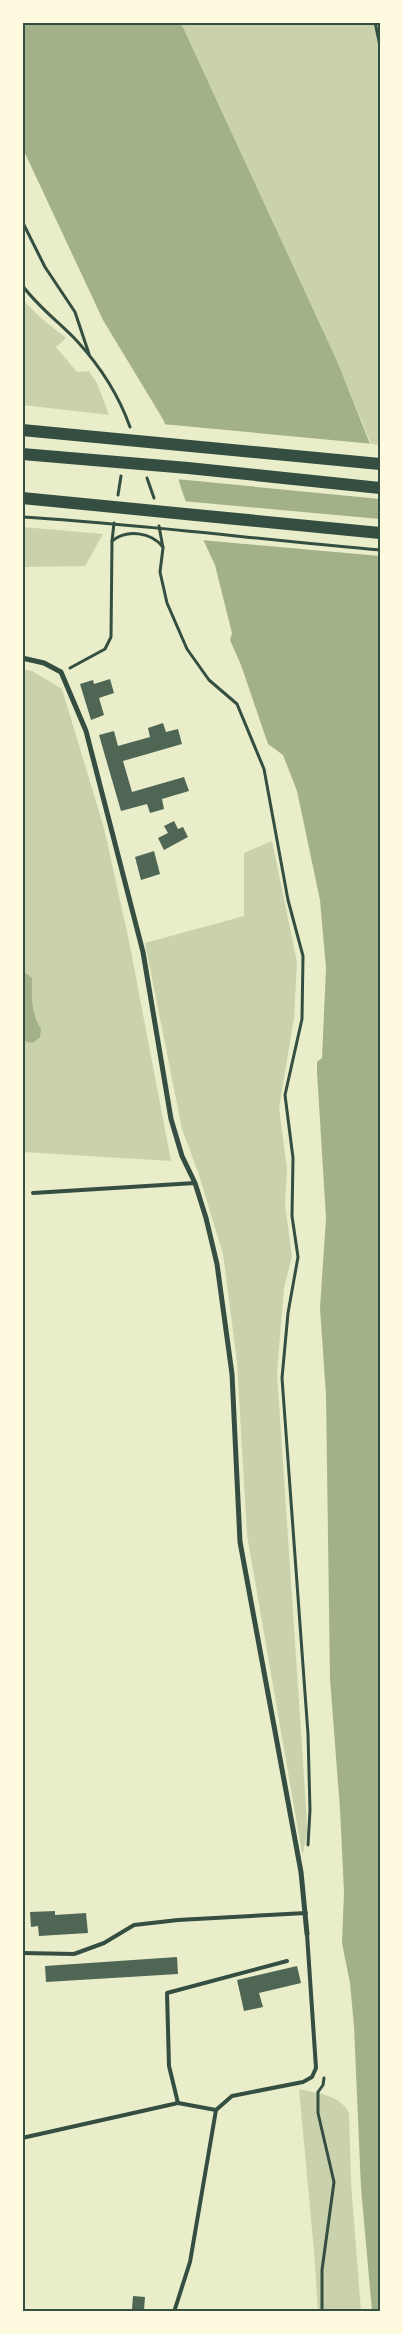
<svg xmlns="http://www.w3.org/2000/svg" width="403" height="2334" font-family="'Titillium Web',sans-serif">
  <rect width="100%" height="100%" fill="#e9edc9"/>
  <g fill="#cad2ad">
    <path d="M181 23H380V445L371 444 338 363Z"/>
    <path d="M22 299 42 319 66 338 56 347 77 372 89 371 97 383 109 415 23 405Z"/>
    <path d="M23 527 103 534 85 566 23 567Z"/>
    <path d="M22 669 32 671 62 689 104 828 129 941 171 1161 23 1152Z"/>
    <path d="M272 841 297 962 294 1018 279 1108 287 1169 285 1205 292 1257 284 1288 277 1373 306 1806 307 1833 303 1853H302L247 1535 237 1362 223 1254 198 1172 182 1129 145 943 244 916V853Z"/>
    <path d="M299 2089C316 2093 341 2095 349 2113L351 2182 361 2311H318L314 2251Z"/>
  </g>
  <g fill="#a3b18a">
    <path d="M22 23H181L338 363 380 469V2311H372L361 2188 354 2026 350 1983 342 1943 344 1892 340 1809 330 1679 326 1395 320 1308 326 1218 317 1072V1062L322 1058 326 968 320 900 297 791 283 755 268 744 241 665 230 640 232 633 215 565 187 505 180 485 164 421 103 320 23 149Z"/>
    <path d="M26 973 32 978C32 997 30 1011 41 1029L40 1037 33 1043 23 1041V974Z"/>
  </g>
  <g fill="#e9edc9">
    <path d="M162 424 374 444 380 461V499L176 479Z"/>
    <path d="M182 501 380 519V556L201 540Z"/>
  </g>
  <g fill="#4f6655">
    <path d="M110 679 114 693 99 698 104 715 91 720 80 684 93 680 94 684Z"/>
    <path d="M163 723 166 732 178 729 182 744 123 761 132 792 184 777 189 791 162 799 164 809 150 813 147 804 121 811 99 735 114 731 118 746 150 737 148 728Z"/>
    <path d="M174 821 178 829 183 827 188 837 164 850 158 838 168 833 164 826Z"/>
    <path d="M154 851 160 874 141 880 135 857Z"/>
    <path d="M55 1911V1915L86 1913 88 1933 39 1936 38 1926 31 1927 30 1912Z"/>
    <path d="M177 1957 178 1974 46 1982 45 1966Z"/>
    <path d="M297 1966 301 1983 259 1993 263 2007 244 2011 237 1980Z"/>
    <path d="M133 2296 145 2297 144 2310 132 2309Z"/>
  </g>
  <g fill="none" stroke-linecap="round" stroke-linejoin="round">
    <g stroke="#344e41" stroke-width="3">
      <path d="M375 22 380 46"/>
      <path d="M22 221 45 267 75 312 89 354"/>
      <path d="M22 285C39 308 58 321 77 341 99 365 119 396 130 427"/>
      <path d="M147 478 154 498"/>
      <path d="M118 495 121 476"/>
      <path d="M22 517C142 524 261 540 380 550"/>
      <path d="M159 526 163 548 160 572 167 603 187 649 209 680 237 704 264 769 288 900 303 956 302 1019 285 1095 293 1158 292 1216 298 1257 288 1313 282 1378 308 1734 310 1810 308 1845"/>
      <path d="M112 541C127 529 151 532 163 547"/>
      <path d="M70 668 105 649 111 637 112 541 114 523"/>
      <path d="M322 2312V2270L334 2182 318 2113V2092L323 2085 324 2078"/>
    </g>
    <g stroke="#344e41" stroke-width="4">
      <path d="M33 1193 195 1183"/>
      <path d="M22 1953 74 1954 104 1943 134 1925 178 1920 306 1913"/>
      <path d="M216 2110 178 2103 169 2066 167 1993 287 1961"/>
      <path d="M22 2138 178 2103"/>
      <path d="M174 2312 190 2262 216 2110 232 2096 303 2082 312 2077 316 2068 307 1934"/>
    </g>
    <path stroke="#344e41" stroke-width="5" d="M22 658 44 663 61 672 86 731 143 952 171 1119 182 1156 195 1183 206 1218 217 1264 232 1374 240 1542 301 1872 307 1934"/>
    <g stroke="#344e41" stroke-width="12">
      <path d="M22 430 380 464"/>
      <path d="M22 454 188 468 380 488"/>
      <path d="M22 498 380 533"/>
    </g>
  </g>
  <rect width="403" height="2334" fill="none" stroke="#fefae0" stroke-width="48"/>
  <rect x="24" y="24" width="355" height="2286" fill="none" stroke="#344e41" stroke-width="2"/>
</svg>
